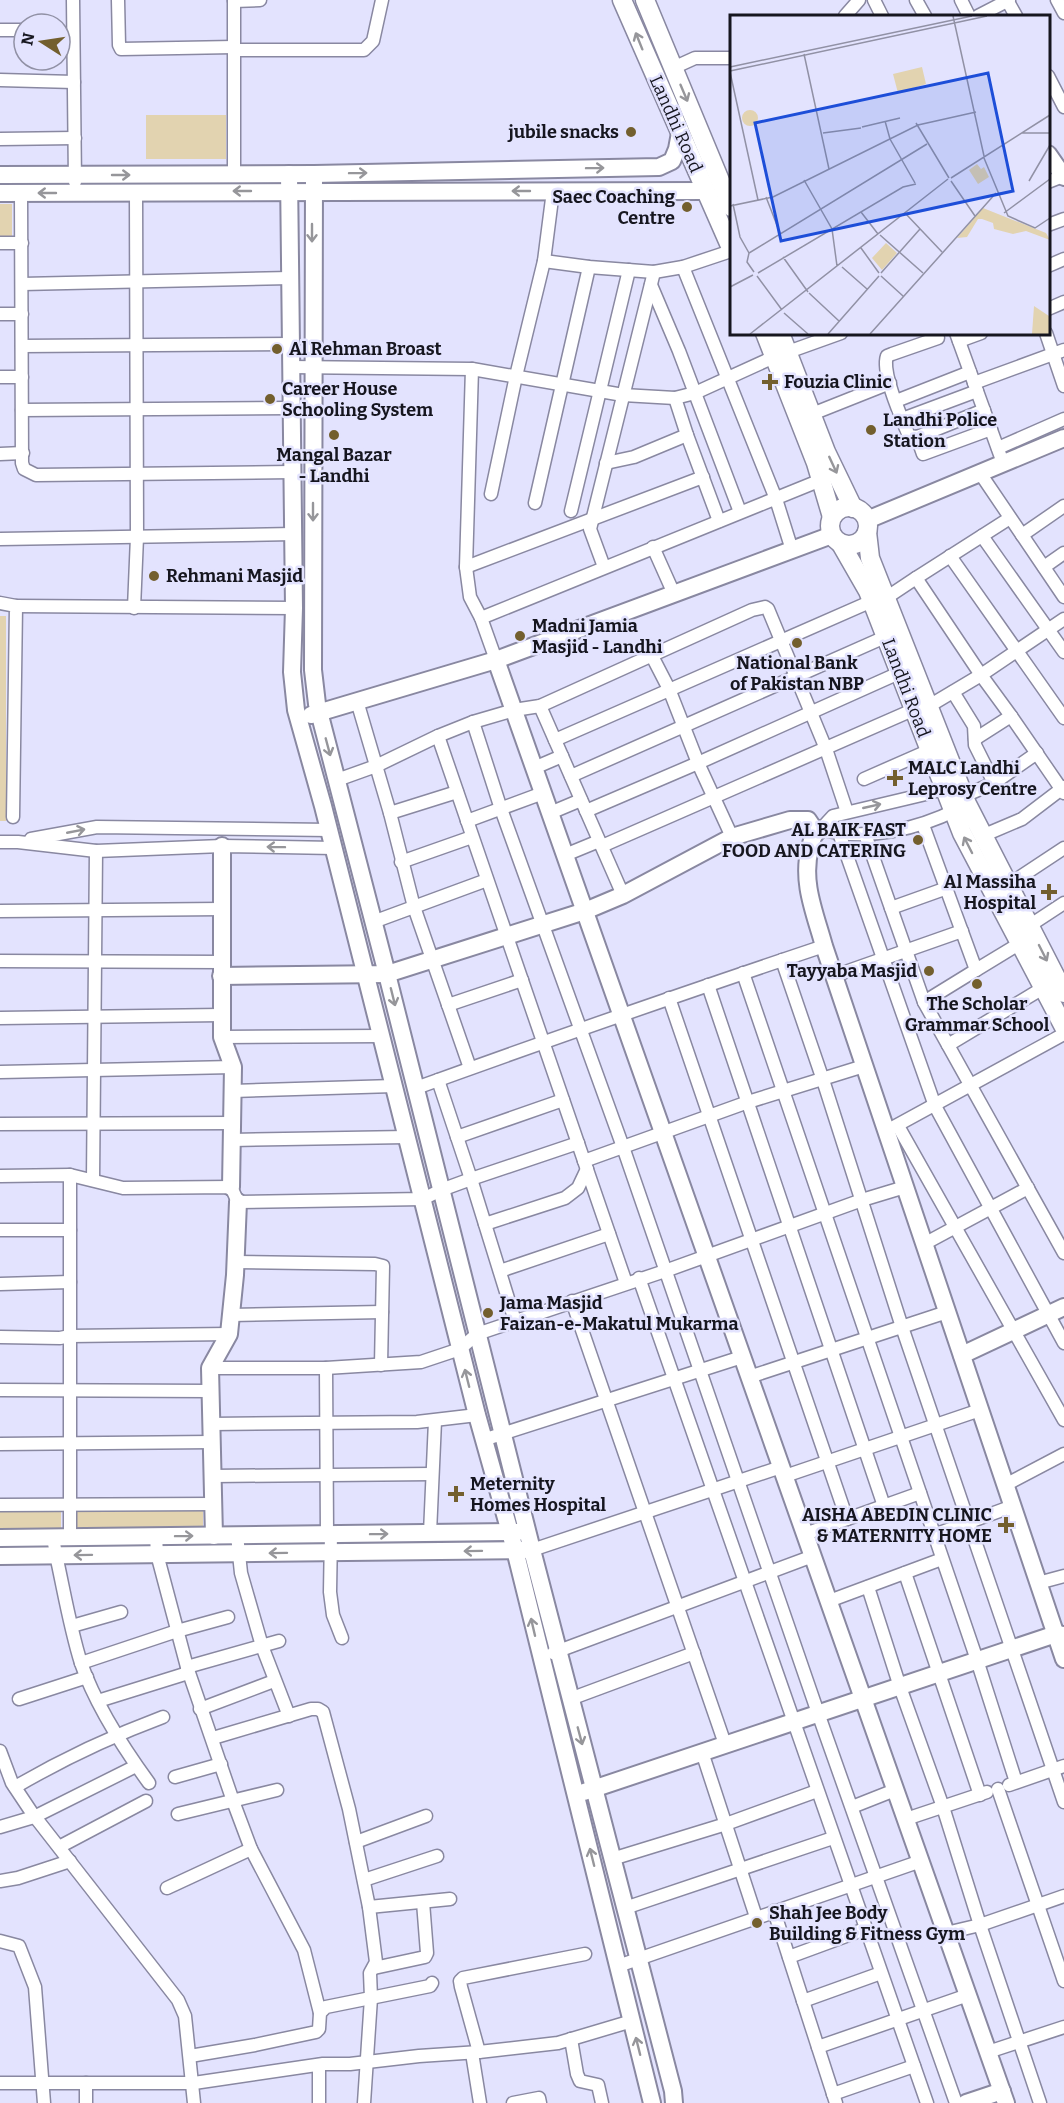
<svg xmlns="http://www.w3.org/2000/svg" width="1064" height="2103" font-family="Bitter,serif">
  <rect width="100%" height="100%" fill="#e3e3fe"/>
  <g fill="#e2d3b0">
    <rect x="146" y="115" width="80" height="44"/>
    <rect x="0" y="204" width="12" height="33"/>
    <rect x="0" y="616" width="6" height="205"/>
    <path d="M203 1507V1529L76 1531V1509Z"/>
    <path d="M61 1509V1530L0 1531V1510Z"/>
  </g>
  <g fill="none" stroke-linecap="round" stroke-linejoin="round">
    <defs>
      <g id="street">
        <path d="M73 0 75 182"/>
        <path d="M118 0 119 45 121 49 234 47"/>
        <path d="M874 0 882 16"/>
        <path d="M916 0 925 16"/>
        <path d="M961 0 969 16"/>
        <path d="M1007 0 1016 16"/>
        <path d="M1057 0 1064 13"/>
        <path d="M234 1 260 0"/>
        <path d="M845 16 859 0"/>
        <path d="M978 16 1009 0"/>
        <path d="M0 30H24"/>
        <path d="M234 50H364L373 41 382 0"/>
        <path d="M673 68 695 58H731"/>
        <path d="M1048 76 1064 107"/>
        <path d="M0 80 74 82"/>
        <path d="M0 139 75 138"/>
        <path d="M234 174V0"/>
        <path d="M1048 182 1063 176"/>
        <path d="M21 193 22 463 24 469 36 475 292 472"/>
        <path d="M1048 225 1064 219"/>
        <path d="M0 243H22"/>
        <path d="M544 261 589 267 654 272 683 267 731 251"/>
        <path d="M1048 266 1064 259"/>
        <path d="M683 267 776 499 792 550"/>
        <path d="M22 284 290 278"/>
        <path d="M651 285 679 351 740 512"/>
        <path d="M1048 309 1064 302"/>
        <path d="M0 314H22"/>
        <path d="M956 333 1003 463"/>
        <path d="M1046 333 1064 386"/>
        <path d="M938 338 892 354 887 356C881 373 902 419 909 436L917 437 984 410"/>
        <path d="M959 341 981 333"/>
        <path d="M22 346 291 344"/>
        <path d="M291 367 472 369 623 395 675 398 695 393 774 357 841 333"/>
        <path d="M472 369 466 567 470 597 481 618 496 660"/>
        <path d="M0 377H22"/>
        <path d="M974 383 1064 350"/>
        <path d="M675 398 687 435 719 521"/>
        <path d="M896 401 970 372"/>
        <path d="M22 410 292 408"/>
        <path d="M812 414 890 383"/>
        <path d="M902 419 977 391"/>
        <path d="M917 437 923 454 991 429"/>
        <path d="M998 448 1064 419"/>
        <path d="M0 454 23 453"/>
        <path d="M606 463 634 457 687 435"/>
        <path d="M980 473 1064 597"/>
        <path d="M491 494 516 376 544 261 553 191"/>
        <path d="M535 503 589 267"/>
        <path d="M571 511 629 270"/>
        <path d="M1010 518 916 578 981 675 1011 716 1064 793"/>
        <path d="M1022 535 1064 506"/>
        <path d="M982 536 1064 652"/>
        <path d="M0 539 293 534"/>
        <path d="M653 547 674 594"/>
        <path d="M950 556 1064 718"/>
        <path d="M466 567 703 477"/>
        <path d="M604 567 590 529 654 272"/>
        <path d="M1044 567 1064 553"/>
        <path d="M886 598 916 578"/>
        <path d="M0 603 16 606 13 817"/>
        <path d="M16 606 294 608"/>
        <path d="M134 608 137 537 136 192"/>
        <path d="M481 618 821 480"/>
        <path d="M652 656 669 689 698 763 732 837"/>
        <path d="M953 692 974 726 975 745 994 783"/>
        <path d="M357 701 390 813 414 907 470 1068"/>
        <path d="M540 706 623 895"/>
        <path d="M929 706 981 675 1064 619"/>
        <path d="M473 722 501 809 623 1147 818 1713 956 2103"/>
        <path d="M438 736 626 1283"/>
        <path d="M975 739 1011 716"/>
        <path d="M555 740 872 601"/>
        <path d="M534 768 562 756"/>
        <path d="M571 776 885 637"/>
        <path d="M864 779 930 750"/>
        <path d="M337 780 376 766 438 736 473 722 514 710 540 706 752 610 765 607 768 609 826 749 847 812"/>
        <path d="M944 788 930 793 833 816 821 829C866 842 918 829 958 809"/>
        <path d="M964 796 994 783 1037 753"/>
        <path d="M586 811 698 763 899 673"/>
        <path d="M390 813 457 792"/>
        <path d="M550 813 581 800"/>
        <path d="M467 821 543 793"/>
        <path d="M923 825 976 970 1019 944"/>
        <path d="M839 833 935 1106 1064 1343"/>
        <path d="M865 834 924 1002 1064 1253"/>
        <path d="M982 836 1022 819 1064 787"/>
        <path d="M31 839 97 827 330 830"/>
        <path d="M0 842H18L96 851 222 846 334 848"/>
        <path d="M602 846 915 709"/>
        <path d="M565 855 599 841"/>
        <path d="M401 862 472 837"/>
        <path d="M1008 885 1064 848"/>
        <path d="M891 908 947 888"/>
        <path d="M0 911 222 909"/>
        <path d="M373 922 487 880"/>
        <path d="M1029 926 1064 903"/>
        <path d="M782 960 823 1080 902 1327 1064 1802"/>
        <path d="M0 961 222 962"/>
        <path d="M743 973 977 1660 1016 1782"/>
        <path d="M834 976 962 931"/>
        <path d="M708 985 884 1506"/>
        <path d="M669 998 847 1519"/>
        <path d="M924 1002 976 970"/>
        <path d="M448 1005 522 980"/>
        <path d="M0 1018 221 1015"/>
        <path d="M222 1037 381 1036"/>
        <path d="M948 1045 1043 988"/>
        <path d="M0 1072 233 1067"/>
        <path d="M438 1080 471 1179 578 1143"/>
        <path d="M416 1088C551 1039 687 992 824 946"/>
        <path d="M233 1091 394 1086"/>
        <path d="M0 1124 232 1123"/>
        <path d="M898 1126 1064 1420"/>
        <path d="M890 1129 1064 1034"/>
        <path d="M457 1137 563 1100"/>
        <path d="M232 1140 407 1137"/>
        <path d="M584 1161 748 1102 864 1066"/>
        <path d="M0 1176 70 1175 123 1188 231 1187 238 1202 423 1199 441 1190 471 1179 515 1321"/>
        <path d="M93 1180 96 851"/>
        <path d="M485 1224 565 1198 578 1188 587 1169"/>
        <path d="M0 1230H70"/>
        <path d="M924 1244 1028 1188"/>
        <path d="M235 1262 375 1264 383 1266 381 1365"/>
        <path d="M500 1271 609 1234"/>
        <path d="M639 1278 927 2103"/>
        <path d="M0 1284 70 1282"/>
        <path d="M572 1301 725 1744"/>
        <path d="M231 1315 382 1312"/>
        <path d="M0 1337 60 1338 70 1336 229 1334"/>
        <path d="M210 1368H326L421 1362 460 1349 477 1334 665 1271 862 1200 905 1187"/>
        <path d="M326 1368 327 1534"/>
        <path d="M749 1377 947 1312"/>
        <path d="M0 1390 210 1391"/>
        <path d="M211 1424 417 1422 477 1415"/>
        <path d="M483 1440 742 1357"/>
        <path d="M0 1444 212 1442"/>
        <path d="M213 1476 432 1474"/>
        <path d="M785 1476 980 1410"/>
        <path d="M1005 1485 1064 1454"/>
        <path d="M0 1505 214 1504"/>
        <path d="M430 1533 435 1421"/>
        <path d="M331 1534 330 1592 333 1615 342 1638"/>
        <path d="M805 1534 920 1493"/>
        <path d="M237 1535 241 1573 262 1646 289 1716"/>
        <path d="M934 1535 1013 1506"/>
        <path d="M156 1536 157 1554 187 1667 233 1801 251 1849 304 1950 320 2013"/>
        <path d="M53 1537 56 1555C64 1591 70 1628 81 1663 96 1706 122 1746 149 1783"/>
        <path d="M70 1537V1175"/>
        <path d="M532 1550 781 1467"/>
        <path d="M905 1573 980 1795"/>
        <path d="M1038 1583 1064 1576"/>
        <path d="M868 1587 900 1687 943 1807 980 1925 1040 2103"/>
        <path d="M829 1601 942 1559"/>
        <path d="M72 1626 121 1612"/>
        <path d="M553 1653 813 1556"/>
        <path d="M81 1663 177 1631 228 1617"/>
        <path d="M187 1667 279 1641"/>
        <path d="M19 1699 87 1677"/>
        <path d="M570 1699 694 1653"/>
        <path d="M98 1701 188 1673"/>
        <path d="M200 1709 274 1681"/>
        <path d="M213 1738 311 1709H318L323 1712 349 1809 369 1907 376 1962 370 1973 371 1998 364 2103"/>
        <path d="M0 1751 12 1783 32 1813 178 2000 185 2016 194 2103"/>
        <path d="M702 1752 756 1917"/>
        <path d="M175 1777 221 1764"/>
        <path d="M1009 1785 1064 1766"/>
        <path d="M15 1787C63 1759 112 1736 163 1717"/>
        <path d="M998 1789 1064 1981"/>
        <path d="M852 1807 895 1790"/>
        <path d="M178 1814 277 1790"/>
        <path d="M906 1819 987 1792"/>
        <path d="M0 1827 34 1817 136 1766"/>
        <path d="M356 1842 426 1816"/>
        <path d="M59 1847 146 1801"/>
        <path d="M612 1859 726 1824 817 1791"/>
        <path d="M364 1880 437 1856"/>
        <path d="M0 1881 18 1878 70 1861"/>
        <path d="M167 1888 251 1849"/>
        <path d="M369 1907 450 1899"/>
        <path d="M625 1908 833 1838"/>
        <path d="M774 1911 836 2103"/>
        <path d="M946 1933 980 1925 1064 1896"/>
        <path d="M0 1941 19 1946 35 1987 44 2103"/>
        <path d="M789 1957 865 1929"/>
        <path d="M618 1966 921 1861"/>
        <path d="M374 1968 425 1957 427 1953 423 1902"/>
        <path d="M803 2001 881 1973"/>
        <path d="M571 2039 577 2074 580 2081 598 2085 602 2103"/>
        <path d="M818 2047 968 1995"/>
        <path d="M479 2052 461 1987 460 1981 463 1978 585 1954"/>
        <path d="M988 2052 1064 2027"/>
        <path d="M472 2053 480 2103"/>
        <path d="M190 2056 255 2045 316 2032 319 2029 320 2013 326 2007 430 1986 432 1983"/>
        <path d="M319 2065V2103"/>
        <path d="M0 2083H194L323 2064H350L419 2056 479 2052 558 2043 632 2021"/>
        <path d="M86 2083V2103"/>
        <path d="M833 2094 914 2066"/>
        <path d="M513 2103 539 2098 540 2103"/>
      </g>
      <g id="secondary">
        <path d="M1048 154 1064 177"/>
        <path d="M289 174 294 608 292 672 296 710 323 806 477 1415 515 1550 652 2103"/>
        <path d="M314 174 313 670 317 704 387 974 532 1550 673 2091 674 2103"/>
        <path d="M0 175 314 174 659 167 672 161 677 149 680 133"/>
        <path d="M0 193 706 191"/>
        <path d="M867 520 1064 438"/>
        <path d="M496 660 1006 2103"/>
        <path d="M311 715 496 660 832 535"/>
        <path d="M821 829C813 833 812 840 810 848 801 882 815 913 824 946L1064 1659"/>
        <path d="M222 846V1037L233 1067 231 1187"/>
        <path d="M221 976 387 974 585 911 623 895 732 837 790 820H808L816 832"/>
        <path d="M962 1355 1064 1307"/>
        <path d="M214 1536 210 1368 229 1334 235 1275 238 1202"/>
        <path d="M0 1538 518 1532"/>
        <path d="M0 1556 525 1550"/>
        <path d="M584 1792 1056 1634 1064 1635"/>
        <path d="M966 2103 1002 2091"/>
      </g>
      <g id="primary">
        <path d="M622 0 731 248"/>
        <path d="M645 0 731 207"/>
        <path d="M765 333 816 463 832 517"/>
        <path d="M780 333 826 452 853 508"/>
        <circle cx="849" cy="526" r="19"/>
        <path d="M867 532 870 558 967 804 1064 993"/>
        <path d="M841 544 868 591 962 833 1064 1027"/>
      </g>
    </defs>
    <use href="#street" stroke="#8988a1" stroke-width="15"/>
    <use href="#secondary" stroke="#8988a1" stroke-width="20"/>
    <use href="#primary" stroke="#8988a1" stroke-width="21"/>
    <use href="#street" stroke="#fff" stroke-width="12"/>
    <use href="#secondary" stroke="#fff" stroke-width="16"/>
    <use href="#primary" stroke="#fff" stroke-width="18"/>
  </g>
  <defs><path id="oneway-shaft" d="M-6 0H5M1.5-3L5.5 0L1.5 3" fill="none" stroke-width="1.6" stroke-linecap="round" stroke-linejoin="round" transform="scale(1.5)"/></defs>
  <g stroke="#96969a">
    <use href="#oneway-shaft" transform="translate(639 41) rotate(-112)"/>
    <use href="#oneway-shaft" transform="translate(684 93) rotate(67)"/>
    <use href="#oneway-shaft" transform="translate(595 168) rotate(-1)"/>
    <use href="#oneway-shaft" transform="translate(358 173) rotate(-1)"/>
    <use href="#oneway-shaft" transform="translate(121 175)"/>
    <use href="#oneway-shaft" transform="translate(242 191) rotate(180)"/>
    <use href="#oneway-shaft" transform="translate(521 191) rotate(180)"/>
    <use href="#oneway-shaft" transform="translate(47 193) rotate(180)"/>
    <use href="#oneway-shaft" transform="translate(312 233) rotate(90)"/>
    <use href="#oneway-shaft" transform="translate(833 465) rotate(65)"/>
    <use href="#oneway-shaft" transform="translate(313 512) rotate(90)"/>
    <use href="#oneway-shaft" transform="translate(328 747) rotate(75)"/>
    <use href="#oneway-shaft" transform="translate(872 806) rotate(-13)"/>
    <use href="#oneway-shaft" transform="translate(76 831) rotate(-11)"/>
    <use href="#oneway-shaft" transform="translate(968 845) rotate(-117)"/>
    <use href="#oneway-shaft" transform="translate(276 847) rotate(-179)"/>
    <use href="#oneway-shaft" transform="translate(1043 953) rotate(63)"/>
    <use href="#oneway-shaft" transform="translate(393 997) rotate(76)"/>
    <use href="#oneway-shaft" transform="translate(467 1378) rotate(-104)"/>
    <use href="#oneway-shaft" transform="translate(379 1534) rotate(-1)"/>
    <use href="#oneway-shaft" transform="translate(184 1536) rotate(-1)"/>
    <use href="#oneway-shaft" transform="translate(473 1551) rotate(179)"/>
    <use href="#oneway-shaft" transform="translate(278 1553) rotate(179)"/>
    <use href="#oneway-shaft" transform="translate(83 1555) rotate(179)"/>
    <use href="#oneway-shaft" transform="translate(533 1627) rotate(-103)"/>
    <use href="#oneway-shaft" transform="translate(580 1736) rotate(75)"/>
    <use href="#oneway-shaft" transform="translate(592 1857) rotate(-104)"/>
    <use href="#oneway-shaft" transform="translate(638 2046) rotate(-104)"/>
  </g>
  <g fill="#735f2e" stroke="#e3e3fe" stroke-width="2">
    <circle cx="631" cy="132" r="6"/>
    <circle cx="687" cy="207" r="6"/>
    <circle cx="277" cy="349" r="6"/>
    <path d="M767 373h6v6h6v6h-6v6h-6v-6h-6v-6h6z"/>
    <circle cx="270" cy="399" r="6"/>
    <circle cx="871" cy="430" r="6"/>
    <circle cx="334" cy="435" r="6"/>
    <circle cx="154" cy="576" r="6"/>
    <circle cx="520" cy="636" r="6"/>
    <circle cx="797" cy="643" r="6"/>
    <path d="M892 769h6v6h6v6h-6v6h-6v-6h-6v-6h6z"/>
    <circle cx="918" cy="840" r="6"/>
    <path d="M1046 883h6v6h6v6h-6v6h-6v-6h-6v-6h6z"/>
    <circle cx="929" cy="971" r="6"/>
    <circle cx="977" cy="984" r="6"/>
    <circle cx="488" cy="1313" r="6"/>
    <path d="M453 1485h6v6h6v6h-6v6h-6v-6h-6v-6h6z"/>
    <path d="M1003 1516h6v6h6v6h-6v6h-6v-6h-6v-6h6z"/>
    <circle cx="757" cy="1923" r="6"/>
  </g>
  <g text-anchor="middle" stroke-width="5" stroke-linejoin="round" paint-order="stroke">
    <g font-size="18" fill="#16161f" stroke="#e3e3fe">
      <text transform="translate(676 124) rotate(66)" y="6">Landhi Road</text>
      <text transform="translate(906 688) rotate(69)" y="6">Landhi Road</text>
    </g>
    <g font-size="18" font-weight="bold" fill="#16161f" stroke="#e3e3fe" text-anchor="start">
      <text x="619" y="138" text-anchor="end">jubile snacks</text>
      <text x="675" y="203" text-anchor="end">Saec Coaching<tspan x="675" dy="21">Centre</tspan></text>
      <text x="289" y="355">Al Rehman Broast</text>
      <text x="784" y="388">Fouzia Clinic</text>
      <text x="282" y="395">Career House<tspan x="282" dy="21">Schooling System</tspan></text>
      <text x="883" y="426">Landhi Police<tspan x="883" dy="21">Station</tspan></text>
      <text x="334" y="461" text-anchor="middle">Mangal Bazar<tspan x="334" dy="21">- Landhi</tspan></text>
      <text x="166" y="582">Rehmani Masjid</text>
      <text x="532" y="632">Madni Jamia<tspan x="532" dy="21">Masjid - Landhi</tspan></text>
      <text x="797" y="669" text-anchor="middle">National Bank<tspan x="797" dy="21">of Pakistan NBP</tspan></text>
      <text x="908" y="774">MALC Landhi<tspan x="908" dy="21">Leprosy Centre</tspan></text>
      <text x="906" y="836" text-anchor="end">AL BAIK FAST<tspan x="906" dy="21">FOOD AND CATERING</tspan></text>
      <text x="1036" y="888" text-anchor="end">Al Massiha<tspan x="1036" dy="21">Hospital</tspan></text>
      <text x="917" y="977" text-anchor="end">Tayyaba Masjid</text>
      <text x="977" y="1010" text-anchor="middle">The Scholar<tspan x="977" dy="21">Grammar School</tspan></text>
      <text x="500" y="1309">Jama Masjid<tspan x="500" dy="21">Faizan-e-Makatul Mukarma</tspan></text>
      <text x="470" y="1490">Meternity<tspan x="470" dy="21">Homes Hospital</tspan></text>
      <text x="992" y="1521" text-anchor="end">AISHA ABEDIN CLINIC<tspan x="992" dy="21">&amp; MATERNITY HOME</tspan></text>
      <text x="769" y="1919">Shah Jee Body<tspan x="769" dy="21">Building &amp; Fitness Gym</tspan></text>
    </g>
  </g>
  <g transform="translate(730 15)">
    <rect width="320" height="320" fill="#e3e3fe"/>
    <path d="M192 52 196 69 168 78 163 59ZM12 103a8 8 0 1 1 16 0a8 8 0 1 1-16 0ZM247 149 251 154 254 152 259 162 248 169 239 155ZM253 193 316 218 320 225 296 216 283 219 264 214 263 208 252 204H248L237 222 227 223ZM156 228 167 238 152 255 142 243ZM304 291 319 301V319H302Z" fill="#e2d3b0"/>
    <path fill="none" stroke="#9191a5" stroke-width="1.5" d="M223 1 254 141M74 39 99 154M0 52 242 1M0 56 257 1M0 57 28 185M155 106 160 124 185 168M186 108 219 163M132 112 170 103M93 118 131 113M292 118H320M254 143 278 201 305 213 320 203M221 163 320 100M74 165 102 214 107 251M221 166 245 201M299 166 320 130M36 182 50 218M3 189 10 222 19 238M0 191 43 182 188 110 246 97M131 197 148 219M175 198 212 237M274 198 320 164M150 220 193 258M131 233 149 258M53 242 78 277M112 252 137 274M24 257 17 247 19 238 197 129M28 258 173 172 186 169M151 258 190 214M27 261 52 295M151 261 173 281M0 272 23 260M79 278 109 306M54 298 78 319M20 319 218 164M98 319 149 261M140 319 266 178"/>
    <path fill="#1d4ed8" fill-opacity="0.15" stroke="#1d4ed8" stroke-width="3" d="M258 58 283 176 51 226 25 108Z"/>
    <rect width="320" height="320" fill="none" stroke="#16161f" stroke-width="3"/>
  </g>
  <g transform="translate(42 42) rotate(282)"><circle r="28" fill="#e3e3fe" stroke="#9191a5" stroke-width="1.5"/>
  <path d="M0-4.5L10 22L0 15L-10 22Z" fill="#735f2e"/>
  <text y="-9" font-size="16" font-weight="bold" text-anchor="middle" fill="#16161f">N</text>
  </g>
</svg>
